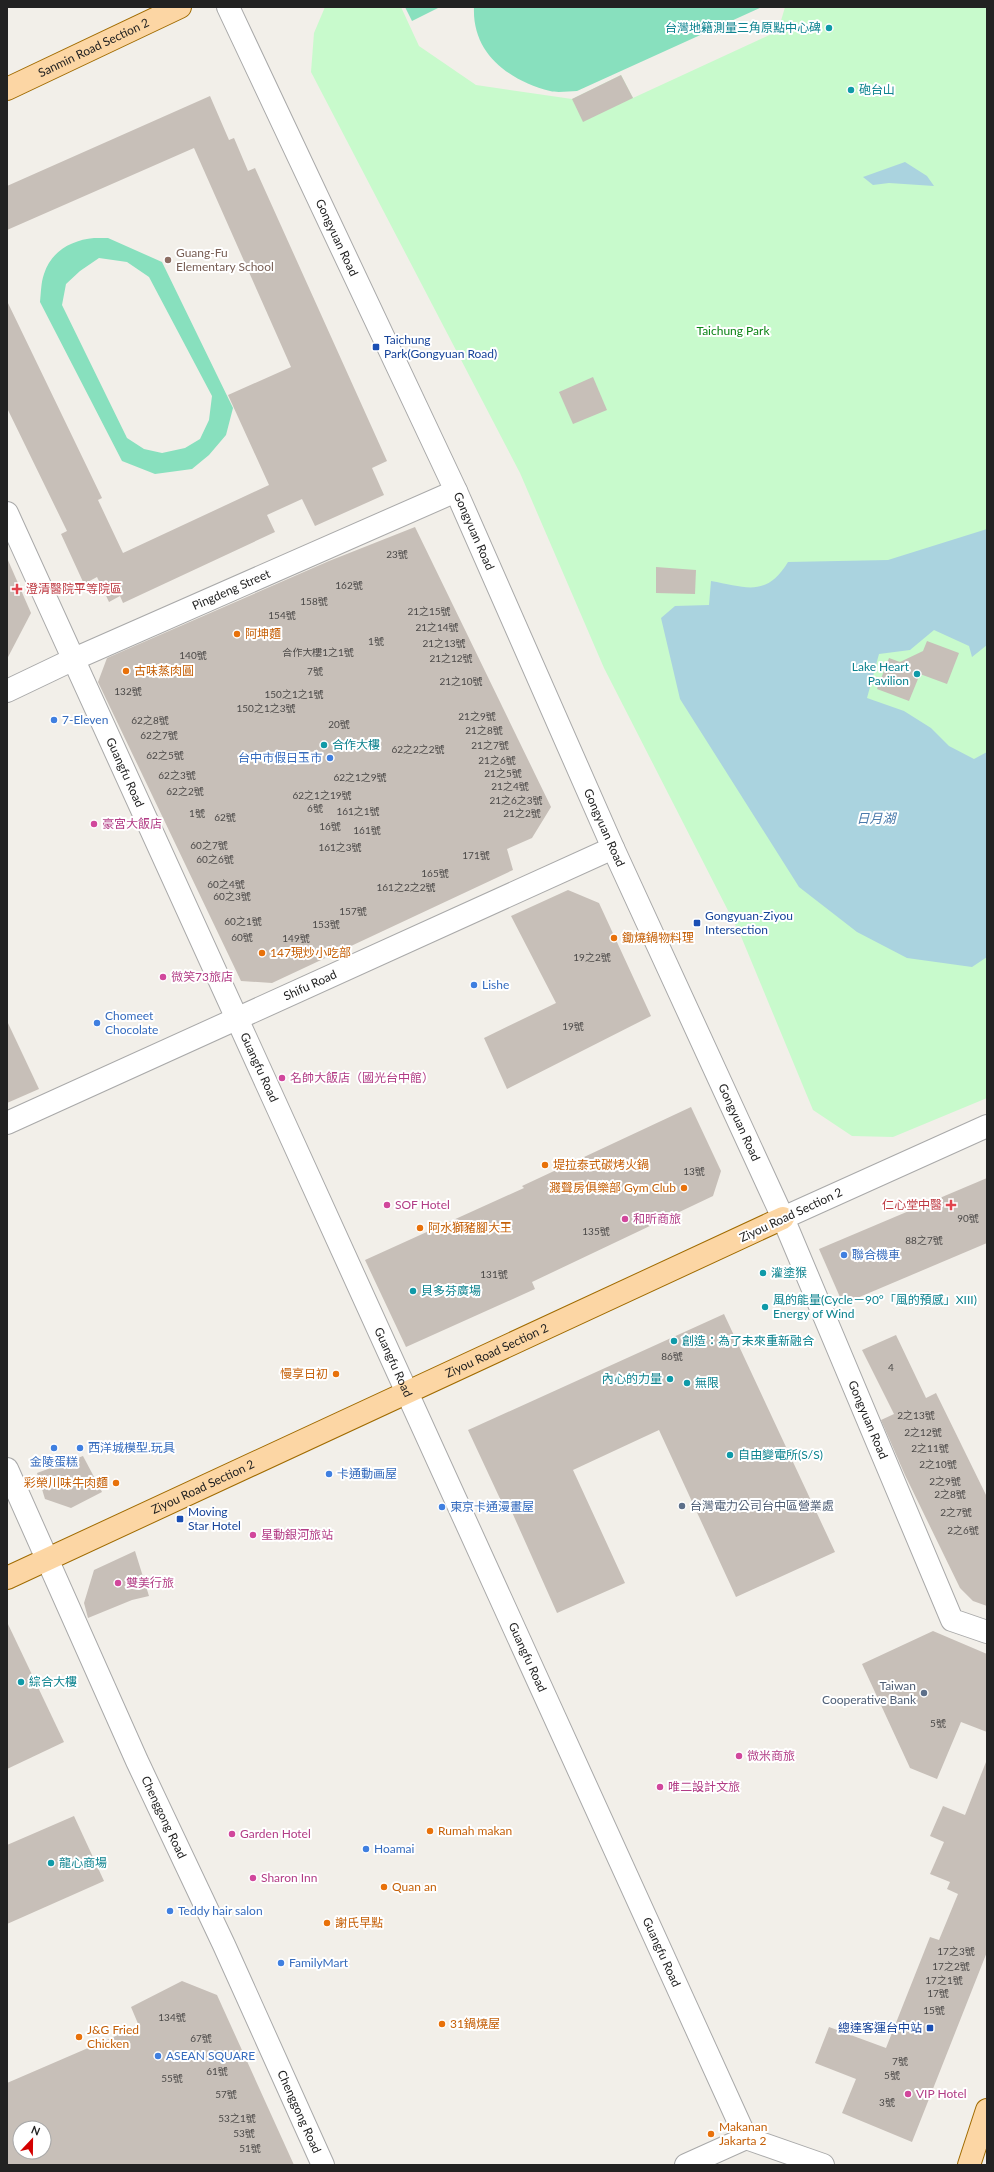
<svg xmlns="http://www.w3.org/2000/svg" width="994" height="2172" font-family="Lato,'Noto Sans TC',sans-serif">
  <rect width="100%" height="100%" fill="#f2efe9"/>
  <path fill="#c8facc" d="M325 7H401L419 46 476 85 572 99 621 75 633 98 778 31 785 7H987V1098L893 1137 852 1136 813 1110 740 934 604 668 520 473 311 72 314 33Z"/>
  <g fill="#88e0be" fill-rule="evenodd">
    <path d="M405 7H440L412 21Z"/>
    <path d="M474 7H762L577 91C569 91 558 93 550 91 508 80 472 53 474 7Z"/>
    <path d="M94 238H108L162 262 233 408 226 435 209 455 192 469 155 474 122 461 40 302C41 293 41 282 44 274 51 251 72 240 94 238ZM99 258 127 262 149 277 212 396 209 420 200 439 185 448 162 453 144 449 127 438 62 305 66 284 80 271Z"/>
  </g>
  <g fill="#aad3df">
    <path d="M905 162 927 176 934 186 889 183 873 185 863 177Z"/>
    <path d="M987 529V645L972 657 969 646 934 630 910 650 879 654 867 698 904 711 931 728 949 746 974 759 987 752V957L972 967 907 958 857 932 799 887 680 699 661 618 675 606 709 605 711 581C746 587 766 598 788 562L888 560Z"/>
  </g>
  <g fill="#c7bfb8" fill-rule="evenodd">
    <path d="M621 75 633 98 583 122 572 99Z"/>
    <path d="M210 96 229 140 234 138 248 171 255 168 387 461 372 468 384 495 315 526 302 499 267 515 275 532 123 603 120 596 109 602 97 577 84 584 61 534 67 531 7 408V301L102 498 98 500 123 553 269 485 228 395 291 367 194 148 7 230V186Z"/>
    <path d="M593 377 607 410 573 424 559 392Z"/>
    <path d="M415 527 551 807 532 838 507 849 513 870 272 983 241 981 98 682 107 658 329 561Z"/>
    <path d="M7 558 31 613 7 659Z"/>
    <path d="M656 567 696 570 695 594 656 593Z"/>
    <path d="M927 641 959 653 947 684 920 674 909 701 877 689 889 658 900 662 923 651Z"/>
    <path d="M568 890 599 903 651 1016 507 1089 484 1038 556 1003 511 916Z"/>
    <path d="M7 1021 39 1089 7 1103Z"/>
    <path d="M691 1107 721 1171 713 1196 532 1282 535 1289 406 1347 365 1260 524 1188 522 1186Z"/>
    <path d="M987 1178V1243L843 1304 819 1249Z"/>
    <path d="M724 1314 835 1552 736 1597 659 1430 573 1470 625 1583 557 1613 507 1501 502 1503 468 1430Z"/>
    <path d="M896 1335 926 1398 936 1393 987 1497V1606L973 1601 960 1588 905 1475 881 1420 894 1414 862 1350Z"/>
    <path d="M83 1456 102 1492 71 1508 45 1499 37 1473Z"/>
    <path d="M135 1551 149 1596 132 1600 88 1618 84 1603 94 1570Z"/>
    <path d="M7 1622 64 1742 7 1769Z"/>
    <path d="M933 1631 987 1654V1732L961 1722 937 1779 910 1768 862 1664Z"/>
    <path d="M986 1762 987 1952 912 2142 842 2113 856 2079 815 2063 829 2027 886 2048 930 1937 939 1940 958 1894 947 1889 950 1882 930 1874 944 1842 930 1836 943 1806 965 1815Z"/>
    <path d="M74 1816 104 1881 7 1924V1845Z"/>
    <path d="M182 1981 217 1995 294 2165H7V2083L139 2026 131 2007ZM20 2128H44V2152H20Z"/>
  </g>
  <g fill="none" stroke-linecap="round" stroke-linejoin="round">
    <defs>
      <g id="minor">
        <path id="s1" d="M228 7 456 491 613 848 783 1218 952 1620 987 1632"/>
        <path id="s2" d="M7 513 746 2138 823 2165"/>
        <path id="s3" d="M7 691 74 659 456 491"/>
        <path id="s4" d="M7 1123 613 848"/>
        <path d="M783 1218 987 1126"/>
        <path id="s5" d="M7 1469 137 1761 224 1945 323 2165"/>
        <path d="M686 2165 746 2138"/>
      </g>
      <g id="major">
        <path id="s6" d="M7 89 180 7"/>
        <path id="s7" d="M7 1578 783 1218"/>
        <path d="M969 2165 987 2110"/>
      </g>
    </defs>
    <use href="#minor" stroke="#a9a9a9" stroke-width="24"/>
    <use href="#major" stroke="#a06b00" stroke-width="24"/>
    <use href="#minor" stroke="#fff" stroke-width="22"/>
    <use href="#major" stroke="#fcd6a4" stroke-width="22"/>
  </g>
  <g fill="#0f9aa8" stroke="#fff" stroke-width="1.5">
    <circle cx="829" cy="28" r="4"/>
    <circle cx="851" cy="90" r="4"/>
    <circle cx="917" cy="674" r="4"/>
    <circle cx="324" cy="745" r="4"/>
    <circle cx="763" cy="1273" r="4"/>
    <circle cx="413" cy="1291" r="4"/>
    <circle cx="765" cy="1307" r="4"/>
    <circle cx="674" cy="1341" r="4"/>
    <circle cx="670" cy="1379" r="4"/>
    <circle cx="687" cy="1383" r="4"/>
    <circle cx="730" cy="1455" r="4"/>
    <circle cx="21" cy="1682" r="4"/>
    <circle cx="51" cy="1863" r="4"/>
  </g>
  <circle fill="#8d6e63" stroke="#fff" stroke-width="1.5" cx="168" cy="260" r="4"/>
  <g fill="#1a4fb4" stroke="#fff" stroke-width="1.5">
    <rect x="372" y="343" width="8" height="8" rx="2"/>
    <rect x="693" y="919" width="8" height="8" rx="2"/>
    <rect x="176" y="1515" width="8" height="8" rx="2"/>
    <rect x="926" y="2024" width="8" height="8" rx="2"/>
  </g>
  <g fill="#e0444e" stroke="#fff" stroke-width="1.5">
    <path d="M15 583h4v4h4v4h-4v4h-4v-4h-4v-4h4z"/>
    <path d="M949 1199h4v4h4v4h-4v4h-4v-4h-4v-4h4z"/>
  </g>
  <g fill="#e8710a" stroke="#fff" stroke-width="1.5">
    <circle cx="237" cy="634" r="4"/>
    <circle cx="126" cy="671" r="4"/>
    <circle cx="614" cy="938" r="4"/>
    <circle cx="262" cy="953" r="4"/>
    <circle cx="545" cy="1165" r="4"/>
    <circle cx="684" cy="1188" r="4"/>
    <circle cx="420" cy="1228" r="4"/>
    <circle cx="336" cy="1374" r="4"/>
    <circle cx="116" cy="1483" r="4"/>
    <circle cx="430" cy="1831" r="4"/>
    <circle cx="384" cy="1887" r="4"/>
    <circle cx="327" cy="1923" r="4"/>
    <circle cx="442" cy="2024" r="4"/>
    <circle cx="79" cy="2037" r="4"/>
    <circle cx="711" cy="2134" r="4"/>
  </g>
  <g fill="#3f7fe0" stroke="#fff" stroke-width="1.5">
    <circle cx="54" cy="720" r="4"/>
    <circle cx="330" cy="758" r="4"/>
    <circle cx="474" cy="985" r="4"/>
    <circle cx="97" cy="1023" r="4"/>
    <circle cx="844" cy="1255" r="4"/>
    <circle cx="54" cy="1448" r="4"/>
    <circle cx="80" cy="1448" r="4"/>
    <circle cx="329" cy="1474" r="4"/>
    <circle cx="442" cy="1507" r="4"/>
    <circle cx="366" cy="1849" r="4"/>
    <circle cx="170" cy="1911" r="4"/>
    <circle cx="281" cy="1963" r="4"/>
    <circle cx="158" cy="2056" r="4"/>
  </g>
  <g fill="#d1479c" stroke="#fff" stroke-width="1.5">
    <circle cx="94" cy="824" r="4"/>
    <circle cx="163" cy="977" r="4"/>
    <circle cx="282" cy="1078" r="4"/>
    <circle cx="387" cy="1205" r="4"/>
    <circle cx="625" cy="1219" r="4"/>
    <circle cx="253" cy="1535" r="4"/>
    <circle cx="118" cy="1583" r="4"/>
    <circle cx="739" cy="1756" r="4"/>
    <circle cx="660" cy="1787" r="4"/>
    <circle cx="232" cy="1834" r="4"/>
    <circle cx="253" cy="1878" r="4"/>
    <circle cx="908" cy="2094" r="4"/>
  </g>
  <g fill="#5c6f8a" stroke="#fff" stroke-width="1.5">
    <circle cx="682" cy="1506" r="4"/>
    <circle cx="924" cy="1693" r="4"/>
  </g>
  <g text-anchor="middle" stroke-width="4" stroke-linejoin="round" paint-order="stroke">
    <g font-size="10" fill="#4b4948">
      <text x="397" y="558">23號</text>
      <text x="349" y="589">162號</text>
      <text x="314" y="605">158號</text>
      <text x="429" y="615">21之15號</text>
      <text x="282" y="619">154號</text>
      <text x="437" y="631">21之14號</text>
      <text x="376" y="645">1號</text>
      <text x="444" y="647">21之13號</text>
      <text x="318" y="656">合作大樓1之1號</text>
      <text x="193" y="659">140號</text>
      <text x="451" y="662">21之12號</text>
      <text x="315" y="675">7號</text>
      <text x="461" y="685">21之10號</text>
      <text x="128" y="695">132號</text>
      <text x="294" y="698">150之1之1號</text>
      <text x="266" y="712">150之1之3號</text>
      <text x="477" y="720">21之9號</text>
      <text x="150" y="724">62之8號</text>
      <text x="339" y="728">20號</text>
      <text x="484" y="734">21之8號</text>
      <text x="159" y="739">62之7號</text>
      <text x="490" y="749">21之7號</text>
      <text x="418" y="753">62之2之2號</text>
      <text x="165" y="759">62之5號</text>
      <text x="497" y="764">21之6號</text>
      <text x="503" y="777">21之5號</text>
      <text x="177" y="779">62之3號</text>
      <text x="360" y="781">62之1之9號</text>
      <text x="510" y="790">21之4號</text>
      <text x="185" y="795">62之2號</text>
      <text x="322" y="799">62之1之19號</text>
      <text x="516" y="804">21之6之3號</text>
      <text x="315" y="812">6號</text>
      <text x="358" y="815">161之1號</text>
      <text x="197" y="817">1號</text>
      <text x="522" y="817">21之2號</text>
      <text x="225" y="821">62號</text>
      <text x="330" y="830">16號</text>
      <text x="367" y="834">161號</text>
      <text x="209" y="849">60之7號</text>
      <text x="340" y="851">161之3號</text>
      <text x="476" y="859">171號</text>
      <text x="215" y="863">60之6號</text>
      <text x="435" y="877">165號</text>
      <text x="226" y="888">60之4號</text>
      <text x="406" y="891">161之2之2號</text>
      <text x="232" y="900">60之3號</text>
      <text x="353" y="915">157號</text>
      <text x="243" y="925">60之1號</text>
      <text x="326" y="928">153號</text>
      <text x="242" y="941">60號</text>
      <text x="296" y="942">149號</text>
      <text x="592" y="961">19之2號</text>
      <text x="573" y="1030">19號</text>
      <text x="694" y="1175">13號</text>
      <text x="968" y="1222">90號</text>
      <text x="596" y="1235">135號</text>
      <text x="924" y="1244">88之7號</text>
      <text x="494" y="1278">131號</text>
      <text x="672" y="1360">86號</text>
      <text x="891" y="1371">4</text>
      <text x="916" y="1419">2之13號</text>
      <text x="923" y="1436">2之12號</text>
      <text x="930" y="1452">2之11號</text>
      <text x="938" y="1468">2之10號</text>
      <text x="945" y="1485">2之9號</text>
      <text x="950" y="1498">2之8號</text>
      <text x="956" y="1516">2之7號</text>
      <text x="963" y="1534">2之6號</text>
      <text x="938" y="1727">5號</text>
      <text x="956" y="1955">17之3號</text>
      <text x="951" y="1970">17之2號</text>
      <text x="944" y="1984">17之1號</text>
      <text x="938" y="1997">17號</text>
      <text x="934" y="2014">15號</text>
      <text x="172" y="2021">134號</text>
      <text x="201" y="2042">67號</text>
      <text x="900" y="2065">7號</text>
      <text x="217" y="2075">61號</text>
      <text x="892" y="2079">5號</text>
      <text x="172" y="2082">55號</text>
      <text x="226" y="2098">57號</text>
      <text x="887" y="2106">3號</text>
      <text x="237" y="2122">53之1號</text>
      <text x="244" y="2137">53號</text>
      <text x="250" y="2152">51號</text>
    </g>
    <g font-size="12" fill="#0d838f" stroke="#fff" text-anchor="start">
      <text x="821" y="32" text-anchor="end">台灣地籍測量三角原點中心碑</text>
      <text x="859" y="94">砲台山</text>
      <text x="909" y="671" text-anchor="end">Lake Heart<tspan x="909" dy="14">Pavilion</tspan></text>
      <text x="332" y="749">合作大樓</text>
      <text x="771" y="1277">灌塗猴</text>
      <text x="421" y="1295">貝多芬廣場</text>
      <text x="773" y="1304">風的能量(Cycle－90°「風的預感」XIII)<tspan x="773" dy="14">Energy of Wind</tspan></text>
      <text x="682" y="1345">創造：為了未來重新融合</text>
      <text x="662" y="1383" text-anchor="end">內心的力量</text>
      <text x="695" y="1387">無限</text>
      <text x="738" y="1459">自由變電所(S/S)</text>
      <text x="29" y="1686">綜合大樓</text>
      <text x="59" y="1867">龍心商場</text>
    </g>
    <g font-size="12" fill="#222" stroke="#fff">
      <text dy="4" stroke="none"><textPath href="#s6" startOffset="96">Sanmin Road Section 2</textPath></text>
      <text dy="4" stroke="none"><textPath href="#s1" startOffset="255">Gongyuan Road</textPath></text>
      <text dy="4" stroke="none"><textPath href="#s1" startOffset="579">Gongyuan Road</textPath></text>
      <text dy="4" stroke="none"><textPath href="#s3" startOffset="246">Pingdeng Street</textPath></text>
      <text dy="4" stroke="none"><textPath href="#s2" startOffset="285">Guangfu Road</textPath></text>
      <text dy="4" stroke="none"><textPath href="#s1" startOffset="903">Gongyuan Road</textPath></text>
      <text dy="4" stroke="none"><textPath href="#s4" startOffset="333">Shifu Road</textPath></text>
      <text dy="4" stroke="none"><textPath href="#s2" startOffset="609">Guangfu Road</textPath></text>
      <text dy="4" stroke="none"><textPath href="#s1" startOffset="1227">Gongyuan Road</textPath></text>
      <text transform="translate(791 1215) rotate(-25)" y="4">Ziyou Road Section 2</text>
      <text dy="4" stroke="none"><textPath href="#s7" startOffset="540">Ziyou Road Section 2</textPath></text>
      <text dy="4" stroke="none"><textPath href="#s2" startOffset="933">Guangfu Road</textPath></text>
      <text dy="4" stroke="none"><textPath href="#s1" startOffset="1551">Gongyuan Road</textPath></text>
      <text dy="4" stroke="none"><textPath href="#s7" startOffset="216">Ziyou Road Section 2</textPath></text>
      <text dy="4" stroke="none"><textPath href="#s2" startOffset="1257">Guangfu Road</textPath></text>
      <text dy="4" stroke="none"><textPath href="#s5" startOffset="382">Chenggong Road</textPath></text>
      <text dy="4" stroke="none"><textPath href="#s2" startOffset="1581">Guangfu Road</textPath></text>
      <text dy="4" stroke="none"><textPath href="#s5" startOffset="706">Chenggong Road</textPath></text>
    </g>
    <g font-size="12" fill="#785e54" stroke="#fff" text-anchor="start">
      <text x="176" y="257">Guang-Fu<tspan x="176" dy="14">Elementary School</tspan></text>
    </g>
    <g font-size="12" fill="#0c8416" stroke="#fff">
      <text x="733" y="335">Taichung Park</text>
    </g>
    <g font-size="12" fill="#164399" stroke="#fff" text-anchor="start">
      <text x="384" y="344">Taichung<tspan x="384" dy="14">Park(Gongyuan Road)</tspan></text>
      <text x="705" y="920">Gongyuan-Ziyou<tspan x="705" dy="14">Intersection</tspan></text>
      <text x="188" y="1516">Moving<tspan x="188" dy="14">Star Hotel</tspan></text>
      <text x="922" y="2032" text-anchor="end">總達客運台中站</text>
    </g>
    <g font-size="12" fill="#be3a42" stroke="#fff" text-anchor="start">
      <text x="26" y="593">澄清醫院平等院區</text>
      <text x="942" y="1209" text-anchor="end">仁心堂中醫</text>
    </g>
    <g font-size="12" fill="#c56008" stroke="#fff" text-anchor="start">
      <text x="245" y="638">阿坤麵</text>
      <text x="134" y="675">古味蒸肉圓</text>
      <text x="622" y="942">鋤燒鍋物料理</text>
      <text x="270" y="957">147現炒小吃部</text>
      <text x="553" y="1169">堤拉泰式碳烤火鍋</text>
      <text x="676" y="1192" text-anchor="end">濺聲房俱樂部 Gym Club</text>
      <text x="428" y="1232">阿水獅豬腳大王</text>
      <text x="328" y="1378" text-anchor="end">慢享日初</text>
      <text x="108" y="1487" text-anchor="end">彩榮川味牛肉麵</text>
      <text x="438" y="1835">Rumah makan</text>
      <text x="392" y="1891">Quan an</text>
      <text x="335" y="1927">謝氏早點</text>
      <text x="450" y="2028">31鍋燒屋</text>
      <text x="87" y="2034">J&amp;G Fried<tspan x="87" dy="14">Chicken</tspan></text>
      <text x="719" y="2131">Makanan<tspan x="719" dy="14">Jakarta 2</tspan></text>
    </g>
    <g font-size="12" fill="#366cbe" stroke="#fff" text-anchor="start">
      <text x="62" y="724">7-Eleven</text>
      <text x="322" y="762" text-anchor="end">台中市假日玉市</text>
      <text x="482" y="989">Lishe</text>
      <text x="105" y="1020">Chomeet<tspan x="105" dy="14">Chocolate</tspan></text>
      <text x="852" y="1259">聯合機車</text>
      <text x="88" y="1452">西洋城模型.玩具</text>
      <text x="54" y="1466" text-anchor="middle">金陵蛋糕</text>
      <text x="337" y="1478">卡通動画屋</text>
      <text x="450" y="1511">東京卡通漫畫屋</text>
      <text x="374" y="1853">Hoamai</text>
      <text x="178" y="1915">Teddy hair salon</text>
      <text x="289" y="1967">FamilyMart</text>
      <text x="166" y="2060">ASEAN SQUARE</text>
    </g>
    <g font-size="12" fill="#b23c85" stroke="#fff" text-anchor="start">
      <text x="102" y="828">豪宮大飯店</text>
      <text x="171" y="981">微笑73旅店</text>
      <text x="290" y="1082">名帥大飯店（國光台中館）</text>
      <text x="395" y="1209">SOF Hotel</text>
      <text x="633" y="1223">和昕商旅</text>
      <text x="261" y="1539">星動銀河旅站</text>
      <text x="126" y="1587">雙美行旅</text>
      <text x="747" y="1760">微米商旅</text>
      <text x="668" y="1791">唯二設計文旅</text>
      <text x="240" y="1838">Garden Hotel</text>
      <text x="261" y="1882">Sharon Inn</text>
      <text x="916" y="2098">VIP Hotel</text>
    </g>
    <g font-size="12" fill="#4e5e75" stroke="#fff" text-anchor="start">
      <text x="690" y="1510">台灣電力公司台中區營業處</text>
      <text x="916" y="1690" text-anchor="end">Taiwan<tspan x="916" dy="14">Cooperative Bank</tspan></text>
    </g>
    <g font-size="13" font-style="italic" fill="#4a7aab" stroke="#fff">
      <text x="876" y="823">日月湖</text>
    </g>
  </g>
  <rect width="994" height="2172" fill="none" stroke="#222222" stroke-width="16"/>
  <g transform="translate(32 2140) rotate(22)"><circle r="19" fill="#ffffff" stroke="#a7a7a7"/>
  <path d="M0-3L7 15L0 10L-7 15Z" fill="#d40000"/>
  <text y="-6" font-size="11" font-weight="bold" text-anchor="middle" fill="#222222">N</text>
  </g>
</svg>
